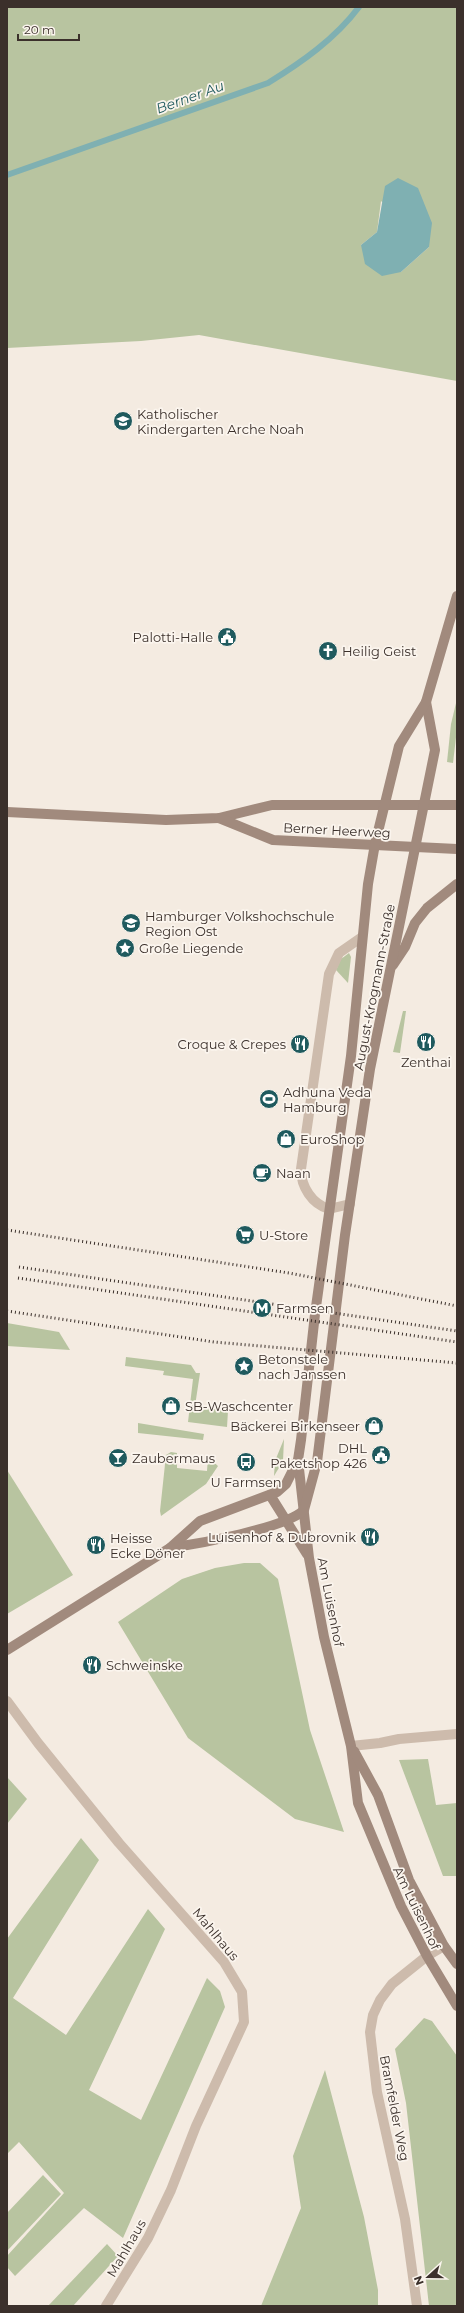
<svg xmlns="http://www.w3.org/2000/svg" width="464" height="2313" font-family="Montserrat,sans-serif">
  <rect width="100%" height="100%" fill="#f4ebe1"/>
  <g fill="#b8c4a0" fill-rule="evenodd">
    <path d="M7 7H457V381L199 335 141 341 7 348ZM381 201 429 247 401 272 361 245 377 232Z"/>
    <path d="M457 699V729L453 763 447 762 451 724Z"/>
    <path d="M349 953 351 957 348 983 336 970 341 959Z"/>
    <path d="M403 1011H406L400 1053 393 1052Z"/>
    <path d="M7 1323 59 1332 70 1350 7 1346Z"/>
    <path d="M126 1357 191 1365 196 1373H200L195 1406 228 1411 227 1427 188 1422 193 1379 163 1375 164 1371 125 1366Z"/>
    <path d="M138 1423 204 1434 203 1440 138 1433Z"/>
    <path d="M284 1439 283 1461 274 1476 275 1461Z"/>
    <path d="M171 1452 177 1453V1468L207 1471 208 1457 218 1466 206 1484 161 1516 160 1511 166 1455Z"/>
    <path d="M7 1470 73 1575 7 1614Z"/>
    <path d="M244 1563H260L278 1579 310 1730 344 1832 295 1819 188 1738 118 1622 182 1579 215 1568Z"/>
    <path d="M428 1759 436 1805 457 1803V1876H443L399 1760Z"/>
    <path d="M7 1777 27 1799 7 1824Z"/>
    <path d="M81 1838 99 1860 13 1998 66 2035 148 1909 165 1929 89 2090 141 2120 207 1978 220 1991 225 2007 123 2238 84 2208 15 2276 7 2267V2256L64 2193 19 2142 7 2154V1939Z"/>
    <path d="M424 2018 432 2021 457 2056V2306H429L406 2103 395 2049Z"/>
    <path d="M325 2070 364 2217 378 2290V2306H261L301 2208 293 2156Z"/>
    <path d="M43 2175 61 2194 7 2251V2213Z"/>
    <path d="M107 2244 118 2256 73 2306H48Z"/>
  </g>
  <path fill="#7fb0b2" d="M398 178 418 188 432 223 429 247 401 272 382 276 365 264 361 245 377 232 385 186Z"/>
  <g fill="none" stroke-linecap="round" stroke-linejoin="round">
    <path stroke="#7fb0b2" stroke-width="6" d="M7 175 268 83C302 62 335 39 359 7"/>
    <g stroke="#cdbbac" stroke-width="10">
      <path d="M350 1204 329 1209C312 1204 301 1187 301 1169L329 974 339 953 362 937"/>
      <path d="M7 1701 38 1743 119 1843 224 1962 242 1992 244 2022 196 2126 171 2190 148 2238 106 2306"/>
      <path d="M351 1746 380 1743 399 1739 457 1734"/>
      <path d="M417 2306 405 2219 377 2092 370 2032 373 2015 380 2000 392 1984 427 1956 444 1946"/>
    </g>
    <g stroke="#a18a7d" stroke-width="10">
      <path d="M7 812 166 820 219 818 272 805H457"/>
      <path d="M219 818 273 840 457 849"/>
      <path d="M393 965 405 947 415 923 427 908 457 884"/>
      <path d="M298 1460 309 1558 324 1637 351 1746 358 1803 401 1906 427 1956 457 2006"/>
      <path d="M270 1495 307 1554"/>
      <path d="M170 1548C197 1544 286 1528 304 1510L317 1462 345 1235 370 1069 435 750 426 702"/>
      <path d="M7 1650 170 1548 200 1521 277 1492 286 1484 298 1460 301 1440 315 1314 351 1056 368 884 375 844 399 746 426 702 457 596"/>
      <path d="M354 1751 378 1795 409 1880 444 1946 457 1964"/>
    </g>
    <g stroke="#3b302b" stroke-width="3" stroke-dasharray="1 3" stroke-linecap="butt">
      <path d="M7 1230 289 1273 457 1306"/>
      <path d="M19 1267 457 1331"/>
      <path d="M18 1278 457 1342"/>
      <path d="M7 1311 214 1342 457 1363"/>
    </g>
  </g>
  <defs>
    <symbol id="school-disc" viewBox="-11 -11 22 22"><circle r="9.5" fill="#1f5a5e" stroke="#fbf5ee"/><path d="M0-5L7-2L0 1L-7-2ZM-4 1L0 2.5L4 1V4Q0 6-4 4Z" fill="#fff"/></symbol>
    <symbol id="civic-disc" viewBox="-11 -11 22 22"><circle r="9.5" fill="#1f5a5e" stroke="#fbf5ee"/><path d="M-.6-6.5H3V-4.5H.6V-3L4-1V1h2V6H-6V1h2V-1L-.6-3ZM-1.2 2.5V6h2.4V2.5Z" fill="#fff"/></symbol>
    <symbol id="church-disc" viewBox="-11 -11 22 22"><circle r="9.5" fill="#1f5a5e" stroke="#fbf5ee"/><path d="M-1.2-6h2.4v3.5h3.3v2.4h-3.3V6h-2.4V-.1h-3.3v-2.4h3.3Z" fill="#fff"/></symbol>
    <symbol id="university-disc" viewBox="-11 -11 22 22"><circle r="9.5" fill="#1f5a5e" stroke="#fbf5ee"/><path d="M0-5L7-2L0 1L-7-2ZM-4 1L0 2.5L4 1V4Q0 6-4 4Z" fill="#fff"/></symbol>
    <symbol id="sight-disc" viewBox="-11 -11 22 22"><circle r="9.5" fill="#1f5a5e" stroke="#fbf5ee"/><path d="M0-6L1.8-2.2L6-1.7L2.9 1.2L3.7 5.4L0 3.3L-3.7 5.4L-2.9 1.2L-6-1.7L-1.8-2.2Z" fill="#fff"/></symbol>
    <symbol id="restaurant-disc" viewBox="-11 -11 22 22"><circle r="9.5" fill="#1f5a5e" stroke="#fbf5ee"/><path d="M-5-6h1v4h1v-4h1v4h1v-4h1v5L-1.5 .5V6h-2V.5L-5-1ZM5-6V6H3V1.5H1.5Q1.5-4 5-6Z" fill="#fff"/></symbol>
    <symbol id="stadium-disc" viewBox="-11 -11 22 22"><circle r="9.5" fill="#1f5a5e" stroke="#fbf5ee"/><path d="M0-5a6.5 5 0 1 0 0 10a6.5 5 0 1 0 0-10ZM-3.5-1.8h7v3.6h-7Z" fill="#fff"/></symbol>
    <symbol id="shop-disc" viewBox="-11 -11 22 22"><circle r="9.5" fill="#1f5a5e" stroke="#fbf5ee"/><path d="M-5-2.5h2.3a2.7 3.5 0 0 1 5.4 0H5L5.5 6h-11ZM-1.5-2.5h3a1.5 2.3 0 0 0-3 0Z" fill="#fff"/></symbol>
    <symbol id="cafe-disc" viewBox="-11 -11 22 22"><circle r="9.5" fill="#1f5a5e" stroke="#fbf5ee"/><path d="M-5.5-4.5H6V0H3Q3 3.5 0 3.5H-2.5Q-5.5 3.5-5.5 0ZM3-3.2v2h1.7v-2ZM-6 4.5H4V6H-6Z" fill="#fff"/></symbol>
    <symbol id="supermarket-disc" viewBox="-11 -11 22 22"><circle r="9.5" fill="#1f5a5e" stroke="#fbf5ee"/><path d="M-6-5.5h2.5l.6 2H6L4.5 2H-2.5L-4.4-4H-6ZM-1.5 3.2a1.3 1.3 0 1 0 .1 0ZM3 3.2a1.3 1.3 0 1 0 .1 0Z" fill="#fff"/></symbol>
    <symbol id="metro-disc" viewBox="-11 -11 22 22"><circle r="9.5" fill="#1f5a5e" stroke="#fbf5ee"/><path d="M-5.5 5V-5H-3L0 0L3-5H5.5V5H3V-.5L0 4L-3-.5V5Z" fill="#fff"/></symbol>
    <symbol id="bar-disc" viewBox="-11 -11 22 22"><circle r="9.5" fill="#1f5a5e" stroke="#fbf5ee"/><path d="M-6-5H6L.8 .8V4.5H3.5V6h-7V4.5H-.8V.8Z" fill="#fff"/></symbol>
    <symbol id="bus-disc" viewBox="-11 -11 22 22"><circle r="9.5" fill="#1f5a5e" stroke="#fbf5ee"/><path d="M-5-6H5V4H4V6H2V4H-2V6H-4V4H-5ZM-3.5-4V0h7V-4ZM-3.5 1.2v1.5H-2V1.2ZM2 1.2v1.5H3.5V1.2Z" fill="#fff"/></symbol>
  </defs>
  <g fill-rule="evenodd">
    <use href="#school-disc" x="112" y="410" width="22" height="22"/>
    <use href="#civic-disc" x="216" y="626" width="22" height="22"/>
    <use href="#church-disc" x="317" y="640" width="22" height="22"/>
    <use href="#university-disc" x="120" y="912" width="22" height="22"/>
    <use href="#sight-disc" x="114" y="937" width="22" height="22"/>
    <use href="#restaurant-disc" x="415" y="1031" width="22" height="22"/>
    <use href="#restaurant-disc" x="289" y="1033" width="22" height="22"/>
    <use href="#stadium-disc" x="258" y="1088" width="22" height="22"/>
    <use href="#shop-disc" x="275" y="1128" width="22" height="22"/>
    <use href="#cafe-disc" x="251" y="1162" width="22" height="22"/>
    <use href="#supermarket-disc" x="234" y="1224" width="22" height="22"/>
    <use href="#metro-disc" x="251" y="1297" width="22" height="22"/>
    <use href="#sight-disc" x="233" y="1355" width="22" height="22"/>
    <use href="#shop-disc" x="160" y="1395" width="22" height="22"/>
    <use href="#shop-disc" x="363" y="1415" width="22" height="22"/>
    <use href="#civic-disc" x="370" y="1444" width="22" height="22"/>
    <use href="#bar-disc" x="107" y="1447" width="22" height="22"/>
    <use href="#bus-disc" x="235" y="1451" width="22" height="22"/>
    <use href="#restaurant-disc" x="359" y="1526" width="22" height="22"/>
    <use href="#restaurant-disc" x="85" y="1534" width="22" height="22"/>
    <use href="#restaurant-disc" x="81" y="1654" width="22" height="22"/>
  </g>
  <g text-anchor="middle" stroke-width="3.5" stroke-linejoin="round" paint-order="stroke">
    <g font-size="13" fill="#3b302b" stroke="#fbf5ee" text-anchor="start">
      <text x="137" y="419">Katholischer<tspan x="137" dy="15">Kindergarten Arche Noah</tspan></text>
      <text x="213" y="642" text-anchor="end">Palotti-Halle</text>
      <text x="342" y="656">Heilig Geist</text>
      <text x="145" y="921">Hamburger Volkshochschule<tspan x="145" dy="15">Region Ost</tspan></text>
      <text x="139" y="953">Große Liegende</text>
      <text x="286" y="1049" text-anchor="end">Croque &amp; Crepes</text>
      <text x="426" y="1067" text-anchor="middle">Zenthai</text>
      <text x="283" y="1097">Adhuna Veda<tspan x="283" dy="15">Hamburg</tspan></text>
      <text x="300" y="1144">EuroShop</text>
      <text x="276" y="1178">Naan</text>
      <text x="259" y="1240">U-Store</text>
      <text x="276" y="1313">Farmsen</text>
      <text x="258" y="1364">Betonstele<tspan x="258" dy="15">nach Janssen</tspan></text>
      <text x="185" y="1411">SB-Waschcenter</text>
      <text x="360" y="1431" text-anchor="end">Bäckerei Birkenseer</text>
      <text x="367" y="1453" text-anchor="end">DHL<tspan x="367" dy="15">Paketshop 426</tspan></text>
      <text x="132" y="1463">Zaubermaus</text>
      <text x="246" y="1487" text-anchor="middle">U Farmsen</text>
      <text x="356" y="1542" text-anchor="end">Luisenhof &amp; Dubrovnik</text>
      <text x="110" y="1543">Heisse<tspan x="110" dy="15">Ecke Döner</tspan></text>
      <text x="106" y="1670">Schweinske</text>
    </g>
    <g font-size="13" fill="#3b302b" stroke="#fbf5ee">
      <text transform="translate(337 830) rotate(3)" y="5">Berner Heerweg</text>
      <text transform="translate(374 987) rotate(-79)" y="5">August-Krogmann-Straße</text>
      <text transform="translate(331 1602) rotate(79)" y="5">Am Luisenhof</text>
      <text transform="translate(417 1908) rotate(64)" y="5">Am Luisenhof</text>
      <text transform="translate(216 1934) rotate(50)" y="5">Mahlhaus</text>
      <text transform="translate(395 2108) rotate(79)" y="5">Bramfelder Weg</text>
      <text transform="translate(126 2248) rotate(-60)" y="5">Mahlhaus</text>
    </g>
    <g font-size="14" font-style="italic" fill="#1f5a5e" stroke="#fbf5ee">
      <text transform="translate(190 97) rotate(-20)" y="5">Berner Au</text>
    </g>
  </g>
  <rect width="464" height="2313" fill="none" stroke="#3b302b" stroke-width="16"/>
  <g transform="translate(428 2277) rotate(249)" stroke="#fbf5ee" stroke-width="3" paint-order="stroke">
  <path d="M0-3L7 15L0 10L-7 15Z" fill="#3b302b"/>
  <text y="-6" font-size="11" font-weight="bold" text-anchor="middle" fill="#3b302b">N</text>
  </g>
  <path d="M18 34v6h61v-6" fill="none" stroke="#3b302b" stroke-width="2"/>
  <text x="24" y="34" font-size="12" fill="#3b302b" stroke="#fbf5ee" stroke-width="3" paint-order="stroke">20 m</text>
</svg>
